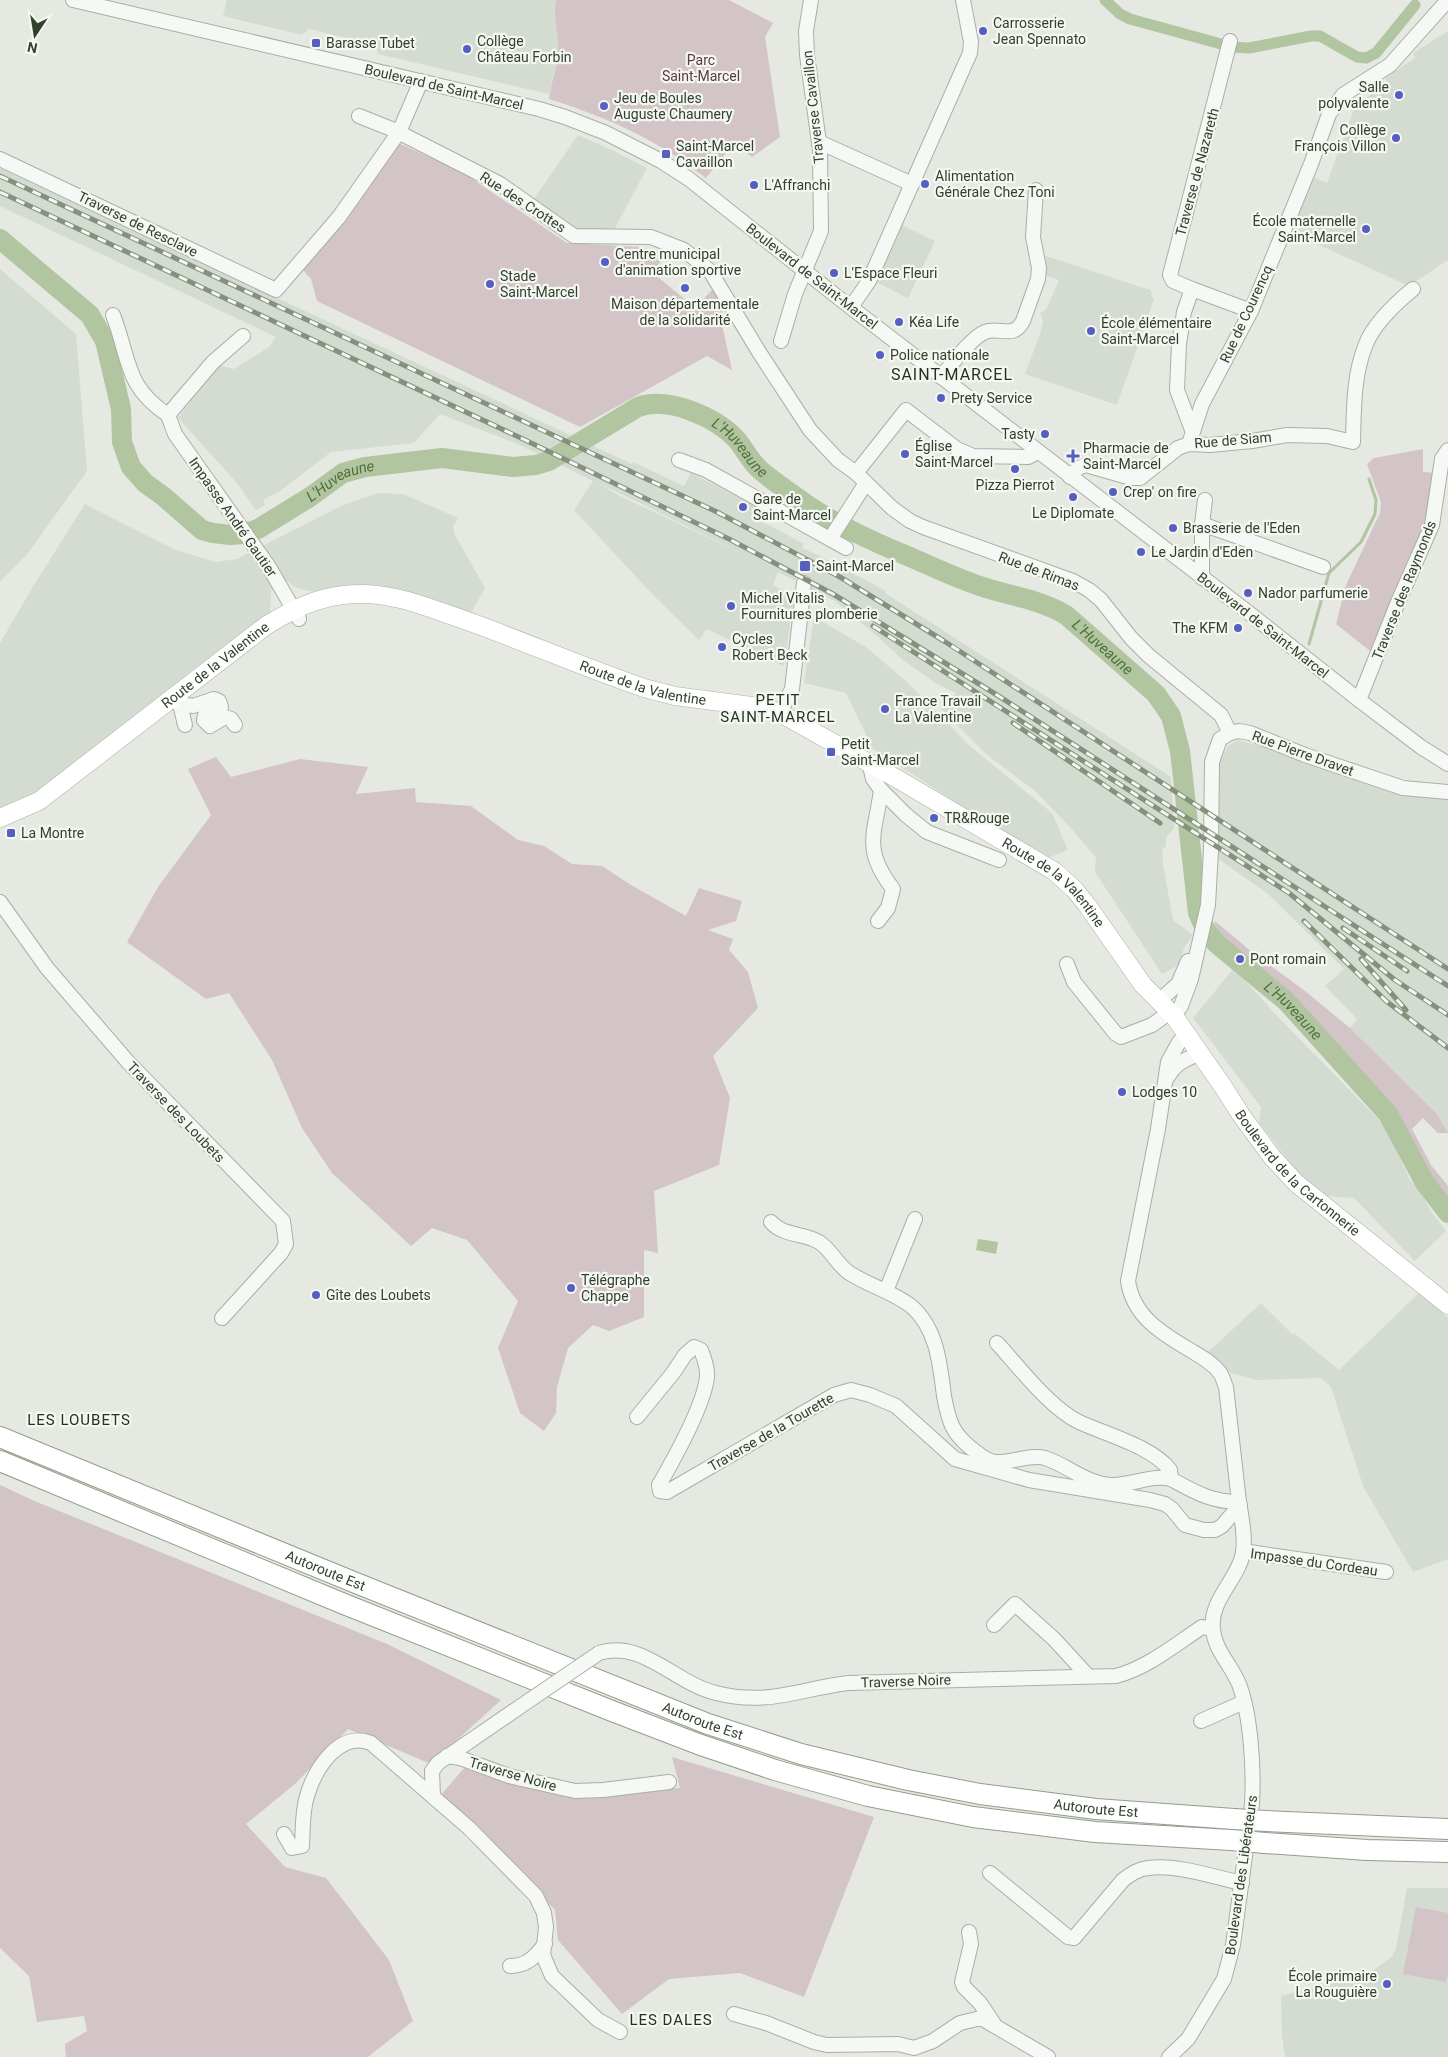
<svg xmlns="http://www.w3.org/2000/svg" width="1448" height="2057" font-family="Roboto,sans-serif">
  <rect width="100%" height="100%" fill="#e5e9e2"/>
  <g fill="#d4dbd1" fill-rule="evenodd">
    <path d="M227 0H556L554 11 559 36 558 53 549 94 378 54 375 45 309 29 302 35 223 16Z"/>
    <path d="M1448 31V260L1409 286 1295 234 1300 235 1298 212 1311 176 1327 183 1356 104 1388 84 1385 78 1415 58 1413 53Z"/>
    <path d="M578 135 614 151 647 168 613 232 583 231 569 227 532 202Z"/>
    <path d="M0 168 632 464 633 462 684 486 691 473 769 513 764 524 769 525 804 544 802 548 816 554 886 591 885 593 1171 777 1174 828 1166 838V846L1162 849 1163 864 1173 920 1193 935 1184 948 1179 965 1162 974 1095 872 1096 858 1072 829 1035 791 986 754 941 709 956 693 937 684 903 660 877 636 835 601 778 572 773 585 794 596 784 666 707 629 699 640 654 596 574 510 593 481 518 444 440 414 414 443 331 452 280 491 263 500 265 505 256 510 237 483 178 418 218 365 234 369 269 347 276 337 0 206ZM596 482 648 507 749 557 616 494Z"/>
    <path d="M902 225 935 241 908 298 876 282Z"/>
    <path d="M1046 256 1150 290 1152 293 1151 296 1154 299 1117 405 1025 374 1040 334 1043 321 1040 313 1046 310 1059 280 1044 275 1046 267Z"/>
    <path d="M0 269 76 334 87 471 28 553 0 582Z"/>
    <path d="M377 493 403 494 458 518 453 527 455 535 485 588 470 615 304 590 295 587 287 581 271 590 270 614 26 801 0 814V643L34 585 85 504 173 549 215 562 237 559 341 506Z"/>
    <path d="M814 617 866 647 907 682 971 747 1052 813 1068 850 1045 859 873 749 846 693 804 683Z"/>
    <path d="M1237 740 1265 747 1301 762 1402 795 1448 800V1133L1437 1114 1350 1028 1357 1019 1325 986 1344 969 1267 893 1217 858V796L1220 762 1228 746Z"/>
    <path d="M1234 968 1280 1019 1385 1126 1410 1180 1420 1191 1430 1210 1446 1231 1415 1261 1354 1198 1324 1196 1299 1174 1259 1123 1261 1107 1193 1018Z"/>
    <path d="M1419 1293 1448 1318V1559L1413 1572 1363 1486 1331 1387 1321 1378 1256 1380 1225 1371 1206 1354 1261 1303 1293 1335 1294 1333 1339 1370Z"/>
    <path d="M1407 1888H1448V2057H1285L1282 2036 1281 1996 1371 1972 1392 1957 1396 1948Z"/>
  </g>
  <g fill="#d2c4c7">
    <path d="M556 0H729L773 23 765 37 780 137 752 157 734 143 706 178C656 139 609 118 549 99 551 83 557 67 558 52 560 34 552 17 556 0Z"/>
    <path d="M396 142 462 172 567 243 640 247 667 254 652 272 695 308 713 289C721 298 725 309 721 320L732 370 707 356 580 427 317 301 311 279 302 269Z"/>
    <path d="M1423 449V472L1436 473 1429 521 1374 654 1336 624 1346 585 1380 513 1381 502 1367 464 1374 458Z"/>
    <path d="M216 757 231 777 300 759 368 767 356 794 415 788 416 802 471 806 518 840 544 846 572 864 602 866 631 885 686 916 699 888 742 901 736 921 708 930 733 939 729 950 748 972 758 1008 713 1056 730 1098 719 1165 654 1191 658 1253 644 1250V1317L609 1331 593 1325 568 1348 557 1387 556 1413 544 1431 520 1413 498 1348 518 1301 467 1240 432 1228 411 1246 332 1173 302 1128 272 1060 229 993 206 999 127 942 158 887 211 815 188 769Z"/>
    <path d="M1215 921 1252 952 1305 991 1350 1028 1437 1114 1448 1133H1438L1423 1118 1412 1129 1431 1165 1448 1186V1199L1425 1175 1404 1133 1276 1004 1208 945Z"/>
    <path d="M0 1485 32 1500 387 1644 501 1700 431 1764 348 1729 295 1784 246 1824 285 1867 326 1878 389 1960 413 2021 368 2057H66L65 2044 87 2031 84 2016 37 2022 29 1976 0 1948Z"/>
    <path d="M672 1757 874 1817 804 1997 740 1973 669 1979 622 2014 558 1940 555 1910 483 1835 441 1795 465 1767 580 1796 680 1788Z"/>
    <path d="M1416 1907 1448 1913V1973L1446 1982 1403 1974Z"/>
  </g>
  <path fill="#b1c5a1" d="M978 1239 998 1242 996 1254 976 1250Z"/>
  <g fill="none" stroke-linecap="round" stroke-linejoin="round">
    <path stroke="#b1c5a1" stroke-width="3" d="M1309 644 1329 573 1361 542 1375 514 1376 500 1369 479"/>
    <path stroke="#b1c5a1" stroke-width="11" d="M1105 0 1120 14 1130 19 1232 47 1249 48 1311 36H1320L1357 57 1366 58 1376 53 1415 5"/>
    <path stroke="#b1c5a1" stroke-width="20" id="s1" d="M0 239 90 315 105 341 121 409 122 442 131 467 145 483 163 496 202 530 213 533 230 535 243 534 258 529 310 497 343 473 365 467 442 458 513 467 536 465 549 461 638 407C668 396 716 417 737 440 745 450 751 462 760 470 774 482 791 493 806 504 838 526 874 542 910 557 933 567 956 578 980 586 1009 596 1039 599 1066 615L1156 694 1171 716 1180 751 1198 913 1206 931 1217 944 1286 1001 1388 1114 1425 1183 1448 1213"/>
    <defs>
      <g id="minor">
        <path d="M73 0 539 109 565 117 606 133 661 161 689 179 840 299 1249 613 1359 700 1421 747 1448 764"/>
        <path d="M359 116 394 130 500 184 574 236 651 237 684 250 710 271 759 352 810 430 838 460 856 473 892 508 910 521 923 527 1073 581 1089 590 1101 600 1131 638 1149 656 1221 715 1230 733"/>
        <path d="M819 142 912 184"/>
        <path d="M0 159 276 290 339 217 399 132 421 81"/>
        <path d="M1192 289 1173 281 1170 275 1230 41"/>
        <path d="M851 307 869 281 970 53 971 42 963 0"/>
        <path d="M113 315C130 358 124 386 168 415"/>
        <path d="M781 341 795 294 821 231 820 150 807 55 806 31 811 0"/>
        <path d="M941 377C950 366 972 337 985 332 1000 326 1013 340 1023 321L1038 279 1039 268 1033 237 1036 190"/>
        <path d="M168 415 175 434 269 567 299 619"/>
        <path d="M168 415 213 362 243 336"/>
        <path d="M1192 430 1177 390 1179 344 1184 312 1192 289 1251 311"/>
        <path d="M1189 444 1202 404 1251 311 1311 164 1329 114 1343 95 1390 65 1448 0"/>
        <path d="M679 460 706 470 846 548"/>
        <path d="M856 473 906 410 957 449 973 456 1028 457 1038 452"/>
        <path d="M1070 477 1078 468 1086 465 1131 478H1140L1178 448 1189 444 1210 445 1252 441 1287 435 1327 436 1353 442C1354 410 1353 375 1366 344 1374 324 1396 303 1413 289"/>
        <path d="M1202 524 1323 567"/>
        <path d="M830 539 866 483"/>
        <path d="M1202 578V524L1205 500"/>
        <path d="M1359 700 1398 602 1432 525 1442 459 1448 450"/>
        <path d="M780 713 792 689 804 583"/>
        <path d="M185 725 180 704 193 706 214 699 219 701 221 707 205 715 204 720 210 726 225 717 231 719 235 725"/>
        <path d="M869 762 873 779 881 790 906 815 927 832 999 860"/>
        <path d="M0 902 47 968 128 1062 283 1221 286 1244 281 1253 222 1318"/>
        <path d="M878 921 888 908 893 889C862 848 875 835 881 790"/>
        <path d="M1067 964 1074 982 1116 1034 1121 1037 1152 1025 1170 1012"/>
        <path d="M1159 1001 1178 984 1188 961"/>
        <path d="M1174 1016 1181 1006 1191 979 1208 905 1211 850 1212 762 1220 739 1230 733 1239 731 1250 733 1305 755 1403 788 1448 792"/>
        <path d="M1167 1078C1177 1062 1184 1060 1201 1053"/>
        <path d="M771 1222C783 1236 804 1233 819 1242 832 1250 838 1267 851 1274 870 1286 893 1292 911 1306 937 1328 940 1364 944 1396 949 1424 953 1435 976 1452 982 1457 988 1462 996 1462 1011 1463 1031 1454 1045 1458 1067 1465 1087 1484 1111 1485 1131 1486 1151 1474 1171 1479"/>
        <path d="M886 1291 915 1219"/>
        <path d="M997 1343C1019 1367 1050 1408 1079 1422 1105 1434 1153 1447 1170 1470L1171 1479C1195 1492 1211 1502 1239 1502"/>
        <path d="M637 1417 673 1373 685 1355 694 1347 701 1350C704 1359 708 1367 707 1377 704 1405 674 1459 659 1485L660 1491 667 1492 834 1395 851 1390 870 1395 896 1406 955 1459 1029 1480 1150 1500 1165 1504 1172 1509 1185 1525 1204 1530H1215L1222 1526 1240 1505"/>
        <path d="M1243 1551 1386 1572"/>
        <path d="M994 1625 1015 1604 1054 1639 1087 1675"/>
        <path d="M599 1653C642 1639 676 1684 716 1693 768 1706 799 1689 848 1683L1116 1676C1147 1668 1175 1645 1202 1627L1212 1629"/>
        <path d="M1201 1721 1244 1702"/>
        <path d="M447 1756 460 1758 509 1776 575 1791 603 1790 669 1782"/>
        <path d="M433 1797 432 1771 438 1763 521 1706"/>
        <path d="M284 1834 292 1848 302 1846C303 1829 302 1812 307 1796 315 1769 339 1730 371 1743L469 1828 536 1896 544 1913 546 1927 543 1955 552 1976 598 2020 620 2032"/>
        <path d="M990 1873 1068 1937 1074 1938 1123 1880C1131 1874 1138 1869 1148 1868 1176 1864 1214 1877 1242 1883"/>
        <path d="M969 1932 971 1944 962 1982 964 1987 980 2003 994 2024"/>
        <path d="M510 1966C527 1966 535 1957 545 1944"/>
        <path d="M734 2014 766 2023 814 2042 827 2045 898 2044 914 2048 933 2041 960 2023 981 2018 1048 2057"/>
        <path d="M1169 2057 1188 2039 1224 1979 1233 1945 1252 1804C1254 1769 1251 1716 1239 1684 1231 1665 1215 1650 1213 1630 1209 1600 1238 1580 1243 1553 1246 1534 1240 1512 1238 1493 1234 1458 1230 1422 1226 1387 1224 1383 1223 1377 1220 1373 1213 1363 1200 1356 1190 1350 1161 1333 1133 1316 1128 1281L1158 1129 1168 1062 1179 1042 1188 1035"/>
      </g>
      <g id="major">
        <path id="s2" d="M0 818 39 801 267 625C292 610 315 598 344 595 390 589 431 609 473 623 530 644 586 668 644 688L675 696 759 707 780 713 901 781 1054 871 1075 890 1087 905 1143 985 1174 1016 1224 1088 1241 1115 1272 1157 1296 1183 1448 1305"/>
      </g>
      <g id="highway">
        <path id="s3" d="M0 1437 351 1581 708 1724 801 1754 908 1780 980 1794 1096 1809 1234 1819"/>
        <path d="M0 1461 344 1604 612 1711 698 1744 775 1770 868 1796 973 1817 1095 1832 1231 1840"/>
        <path d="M1266 1821 1448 1829"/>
        <path d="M1265 1843 1367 1850 1448 1852"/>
      </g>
    </defs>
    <use href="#minor" stroke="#a8b0a4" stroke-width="16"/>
    <use href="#major" stroke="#a9b4a3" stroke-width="19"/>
    <use href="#highway" stroke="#929e8b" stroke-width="22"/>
    <use href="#minor" stroke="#f6f8f5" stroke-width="14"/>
    <use href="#major" stroke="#fff" stroke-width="18"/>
    <use href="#highway" stroke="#fff" stroke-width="20"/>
    <defs>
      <g id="rail">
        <path d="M0 176 717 512 840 577 944 641 1448 969"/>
        <path d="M0 192 523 439 729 539 833 594 997 695 1448 986"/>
        <path d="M873 626 1289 893 1395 980 1448 1015"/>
        <path d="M1013 723 1160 823"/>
        <path d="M1304 921 1386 1001 1448 1048"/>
        <path d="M1343 928 1407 971"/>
        <path d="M1361 959 1406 1010"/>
      </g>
    </defs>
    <use href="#rail" stroke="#84917d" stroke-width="5"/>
    <use href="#rail" stroke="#f4f7f2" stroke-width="3" stroke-dasharray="9" stroke-linecap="butt"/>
    <defs>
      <path id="minor-bridge" d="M521 1706 599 1653"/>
      <g id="highway-bridge">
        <path d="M1234 1819 1266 1821"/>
        <path d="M1231 1840 1265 1843"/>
      </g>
    </defs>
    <use href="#minor-bridge" stroke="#a8b0a4" stroke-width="16" stroke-linecap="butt"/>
    <use href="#highway-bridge" stroke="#929e8b" stroke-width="22" stroke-linecap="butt"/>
    <use href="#minor-bridge" stroke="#f6f8f5" stroke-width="14"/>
    <use href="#highway-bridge" stroke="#fff" stroke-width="20"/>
  </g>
  <g fill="#555fc1" stroke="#f4f7f2" stroke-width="2">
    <circle cx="983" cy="31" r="5"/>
    <rect x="311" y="38" width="10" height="10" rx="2.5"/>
    <circle cx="467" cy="49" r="5"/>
    <circle cx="1399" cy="95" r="5"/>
    <circle cx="604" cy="106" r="5"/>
    <circle cx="1396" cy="138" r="5"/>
    <rect x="661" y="149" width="10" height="10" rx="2.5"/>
    <circle cx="925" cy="184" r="5"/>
    <circle cx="754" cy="185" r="5"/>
    <circle cx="1366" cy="229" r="5"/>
    <circle cx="605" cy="262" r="5"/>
    <circle cx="834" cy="273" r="5"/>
    <circle cx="490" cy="284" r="5"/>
    <circle cx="685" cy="288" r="5"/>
    <circle cx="899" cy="322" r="5"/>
    <circle cx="1091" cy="331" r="5"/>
    <circle cx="880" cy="355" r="5"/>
    <circle cx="941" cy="398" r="5"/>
    <circle cx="1045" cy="434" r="5"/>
    <circle cx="905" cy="454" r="5"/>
    <path d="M1070.5 448.5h5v5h5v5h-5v5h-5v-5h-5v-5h5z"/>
    <circle cx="1015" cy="469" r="5"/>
    <circle cx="1113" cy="492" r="5"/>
    <circle cx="1073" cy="497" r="5"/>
    <circle cx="743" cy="507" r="5"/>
    <circle cx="1173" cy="528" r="5"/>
    <circle cx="1141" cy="552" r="5"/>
    <rect x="799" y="560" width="12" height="12" rx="2.5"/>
    <circle cx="1248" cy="593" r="5"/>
    <circle cx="731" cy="606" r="5"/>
    <circle cx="1238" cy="628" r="5"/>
    <circle cx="722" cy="647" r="5"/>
    <circle cx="885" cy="709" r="5"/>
    <rect x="826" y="747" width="10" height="10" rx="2.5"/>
    <circle cx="934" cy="818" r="5"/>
    <rect x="6" y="828" width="10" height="10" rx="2.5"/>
    <circle cx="1240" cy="959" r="5"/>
    <circle cx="1122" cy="1092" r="5"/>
    <circle cx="571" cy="1288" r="5"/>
    <circle cx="316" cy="1295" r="5"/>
    <circle cx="1387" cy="1984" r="5"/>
  </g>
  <g text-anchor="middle" stroke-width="4.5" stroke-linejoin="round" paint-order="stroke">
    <g font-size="14" fill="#32402c" stroke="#f4f7f2" text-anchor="start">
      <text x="993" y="28">Carrosserie<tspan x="993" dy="16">Jean Spennato</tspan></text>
      <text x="477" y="46">Collège<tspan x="477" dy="16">Château Forbin</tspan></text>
      <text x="326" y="48">Barasse Tubet</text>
      <text x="1389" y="92" text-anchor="end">Salle<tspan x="1389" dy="16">polyvalente</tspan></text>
      <text x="614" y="103">Jeu de Boules<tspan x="614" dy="16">Auguste Chaumery</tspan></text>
      <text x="1386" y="135" text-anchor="end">Collège<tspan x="1386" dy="16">François Villon</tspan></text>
      <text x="676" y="151">Saint-Marcel<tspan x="676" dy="16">Cavaillon</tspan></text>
      <text x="935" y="181">Alimentation<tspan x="935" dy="16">Générale Chez Toni</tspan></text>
      <text x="764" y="190">L'Affranchi</text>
      <text x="1356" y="226" text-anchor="end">École maternelle<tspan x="1356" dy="16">Saint-Marcel</tspan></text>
      <text x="615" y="259">Centre municipal<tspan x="615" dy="16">d'animation sportive</tspan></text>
      <text x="844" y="278">L'Espace Fleuri</text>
      <text x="500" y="281">Stade<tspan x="500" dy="16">Saint-Marcel</tspan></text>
      <text x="685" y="309" text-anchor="middle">Maison départementale<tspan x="685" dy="16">de la solidarité</tspan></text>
      <text x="909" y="327">Kéa Life</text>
      <text x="1101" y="328">École élémentaire<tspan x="1101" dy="16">Saint-Marcel</tspan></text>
      <text x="890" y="360">Police nationale</text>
      <text x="951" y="403">Prety Service</text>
      <text x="1035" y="439" text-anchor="end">Tasty</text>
      <text x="915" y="451">Église<tspan x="915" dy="16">Saint-Marcel</tspan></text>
      <text x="1083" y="453">Pharmacie de<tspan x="1083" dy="16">Saint-Marcel</tspan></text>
      <text x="1015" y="490" text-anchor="middle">Pizza Pierrot</text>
      <text x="1123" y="497">Crep' on fire</text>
      <text x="753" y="504">Gare de<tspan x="753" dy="16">Saint-Marcel</tspan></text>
      <text x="1073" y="518" text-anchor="middle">Le Diplomate</text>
      <text x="1183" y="533">Brasserie de l'Eden</text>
      <text x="1151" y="557">Le Jardin d'Eden</text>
      <text x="816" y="571">Saint-Marcel</text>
      <text x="1258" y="598">Nador parfumerie</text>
      <text x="741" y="603">Michel Vitalis<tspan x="741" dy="16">Fournitures plomberie</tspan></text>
      <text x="1228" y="633" text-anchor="end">The KFM</text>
      <text x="732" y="644">Cycles<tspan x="732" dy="16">Robert Beck</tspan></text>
      <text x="895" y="706">France Travail<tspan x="895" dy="16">La Valentine</tspan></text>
      <text x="841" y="749">Petit<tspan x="841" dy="16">Saint-Marcel</tspan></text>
      <text x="944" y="823">TR&amp;Rouge</text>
      <text x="21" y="838">La Montre</text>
      <text x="1250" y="964">Pont romain</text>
      <text x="1132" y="1097">Lodges 10</text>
      <text x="581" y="1285">Télégraphe<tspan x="581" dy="16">Chappe</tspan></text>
      <text x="326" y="1300">Gîte des Loubets</text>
      <text x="1377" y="1981" text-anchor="end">École primaire<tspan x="1377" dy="16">La Rouguière</tspan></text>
    </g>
    <g font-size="14" fill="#5a3b3f" stroke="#f4f7f2">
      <text x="701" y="65">Parc<tspan x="701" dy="16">Saint-Marcel</tspan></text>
    </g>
    <g font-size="14" fill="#32402c" stroke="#f4f7f2">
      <text transform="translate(444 87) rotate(13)" y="5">Boulevard de Saint-Marcel</text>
      <text transform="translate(813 107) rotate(-96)" y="5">Traverse Cavaillon</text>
      <text transform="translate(1197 172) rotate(-75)" y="5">Traverse de Nazareth</text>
      <text transform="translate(523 202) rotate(33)" y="5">Rue des Crottes</text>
      <text transform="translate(138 224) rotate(26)" y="5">Traverse de Resclave</text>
      <text transform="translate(812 276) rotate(38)" y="5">Boulevard de Saint-Marcel</text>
      <text transform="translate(1246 314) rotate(-65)" y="5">Rue de Courencq</text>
      <text transform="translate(1233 440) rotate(-5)" y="5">Rue de Siam</text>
      <text transform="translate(233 517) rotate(55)" y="5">Impasse André Gautier</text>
      <text transform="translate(1039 571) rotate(21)" y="5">Rue de Rimas</text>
      <text transform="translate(1404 590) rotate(-68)" y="5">Traverse des Raymonds</text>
      <text transform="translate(1263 625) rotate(38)" y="5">Boulevard de Saint-Marcel</text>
      <text dy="5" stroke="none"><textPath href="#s2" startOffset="265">Route de la Valentine</textPath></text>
      <text dy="5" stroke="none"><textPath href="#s2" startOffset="728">Route de la Valentine</textPath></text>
      <text transform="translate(1303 753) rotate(20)" y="5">Rue Pierre Dravet</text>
      <text dy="5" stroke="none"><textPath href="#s2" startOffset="1192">Route de la Valentine</textPath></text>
      <text transform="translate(176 1112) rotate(46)" y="5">Traverse des Loubets</text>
      <text dy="5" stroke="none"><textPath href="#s2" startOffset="1575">Boulevard de la Cartonnerie</textPath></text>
      <text transform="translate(771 1432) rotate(-30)" y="5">Traverse de la Tourette</text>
      <text transform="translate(1314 1562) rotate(8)" y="5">Impasse du Cordeau</text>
      <text dy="5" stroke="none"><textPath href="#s3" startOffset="352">Autoroute Est</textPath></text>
      <text transform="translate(906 1681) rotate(-2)" y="5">Traverse Noire</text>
      <text dy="5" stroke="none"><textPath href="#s3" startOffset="758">Autoroute Est</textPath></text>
      <text transform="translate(513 1774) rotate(16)" y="5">Traverse Noire</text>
      <text dy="5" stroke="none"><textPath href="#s3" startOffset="1162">Autoroute Est</textPath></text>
      <text transform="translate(1241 1875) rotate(-82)" y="5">Boulevard des Libérateurs</text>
    </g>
    <g font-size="15" font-style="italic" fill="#4f703a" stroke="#f4f7f2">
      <text dy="5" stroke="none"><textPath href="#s1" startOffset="961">L'Huveaune</textPath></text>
      <text dy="5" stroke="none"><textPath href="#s1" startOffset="526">L'Huveaune</textPath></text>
      <text dy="5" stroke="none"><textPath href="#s1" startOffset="1381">L'Huveaune</textPath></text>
      <text dy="5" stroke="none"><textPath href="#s1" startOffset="1816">L'Huveaune</textPath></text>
    </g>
    <g font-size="15" letter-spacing="1" fill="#23311e" stroke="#f4f7f2">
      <text x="778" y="705">PETIT<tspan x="778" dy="17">SAINT-MARCEL</tspan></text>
      <text x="79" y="1425">LES LOUBETS</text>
      <text x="671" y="2025">LES DALES</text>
    </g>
    <g font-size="16" letter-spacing="1" fill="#23311e" stroke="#f4f7f2">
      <text x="952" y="380">SAINT-MARCEL</text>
    </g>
  </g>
  <g transform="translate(35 35) rotate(192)" stroke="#f4f7f2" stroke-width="4" paint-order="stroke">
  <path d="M0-4L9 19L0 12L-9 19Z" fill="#32402c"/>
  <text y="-8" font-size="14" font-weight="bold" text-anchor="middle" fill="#32402c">N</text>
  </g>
</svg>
